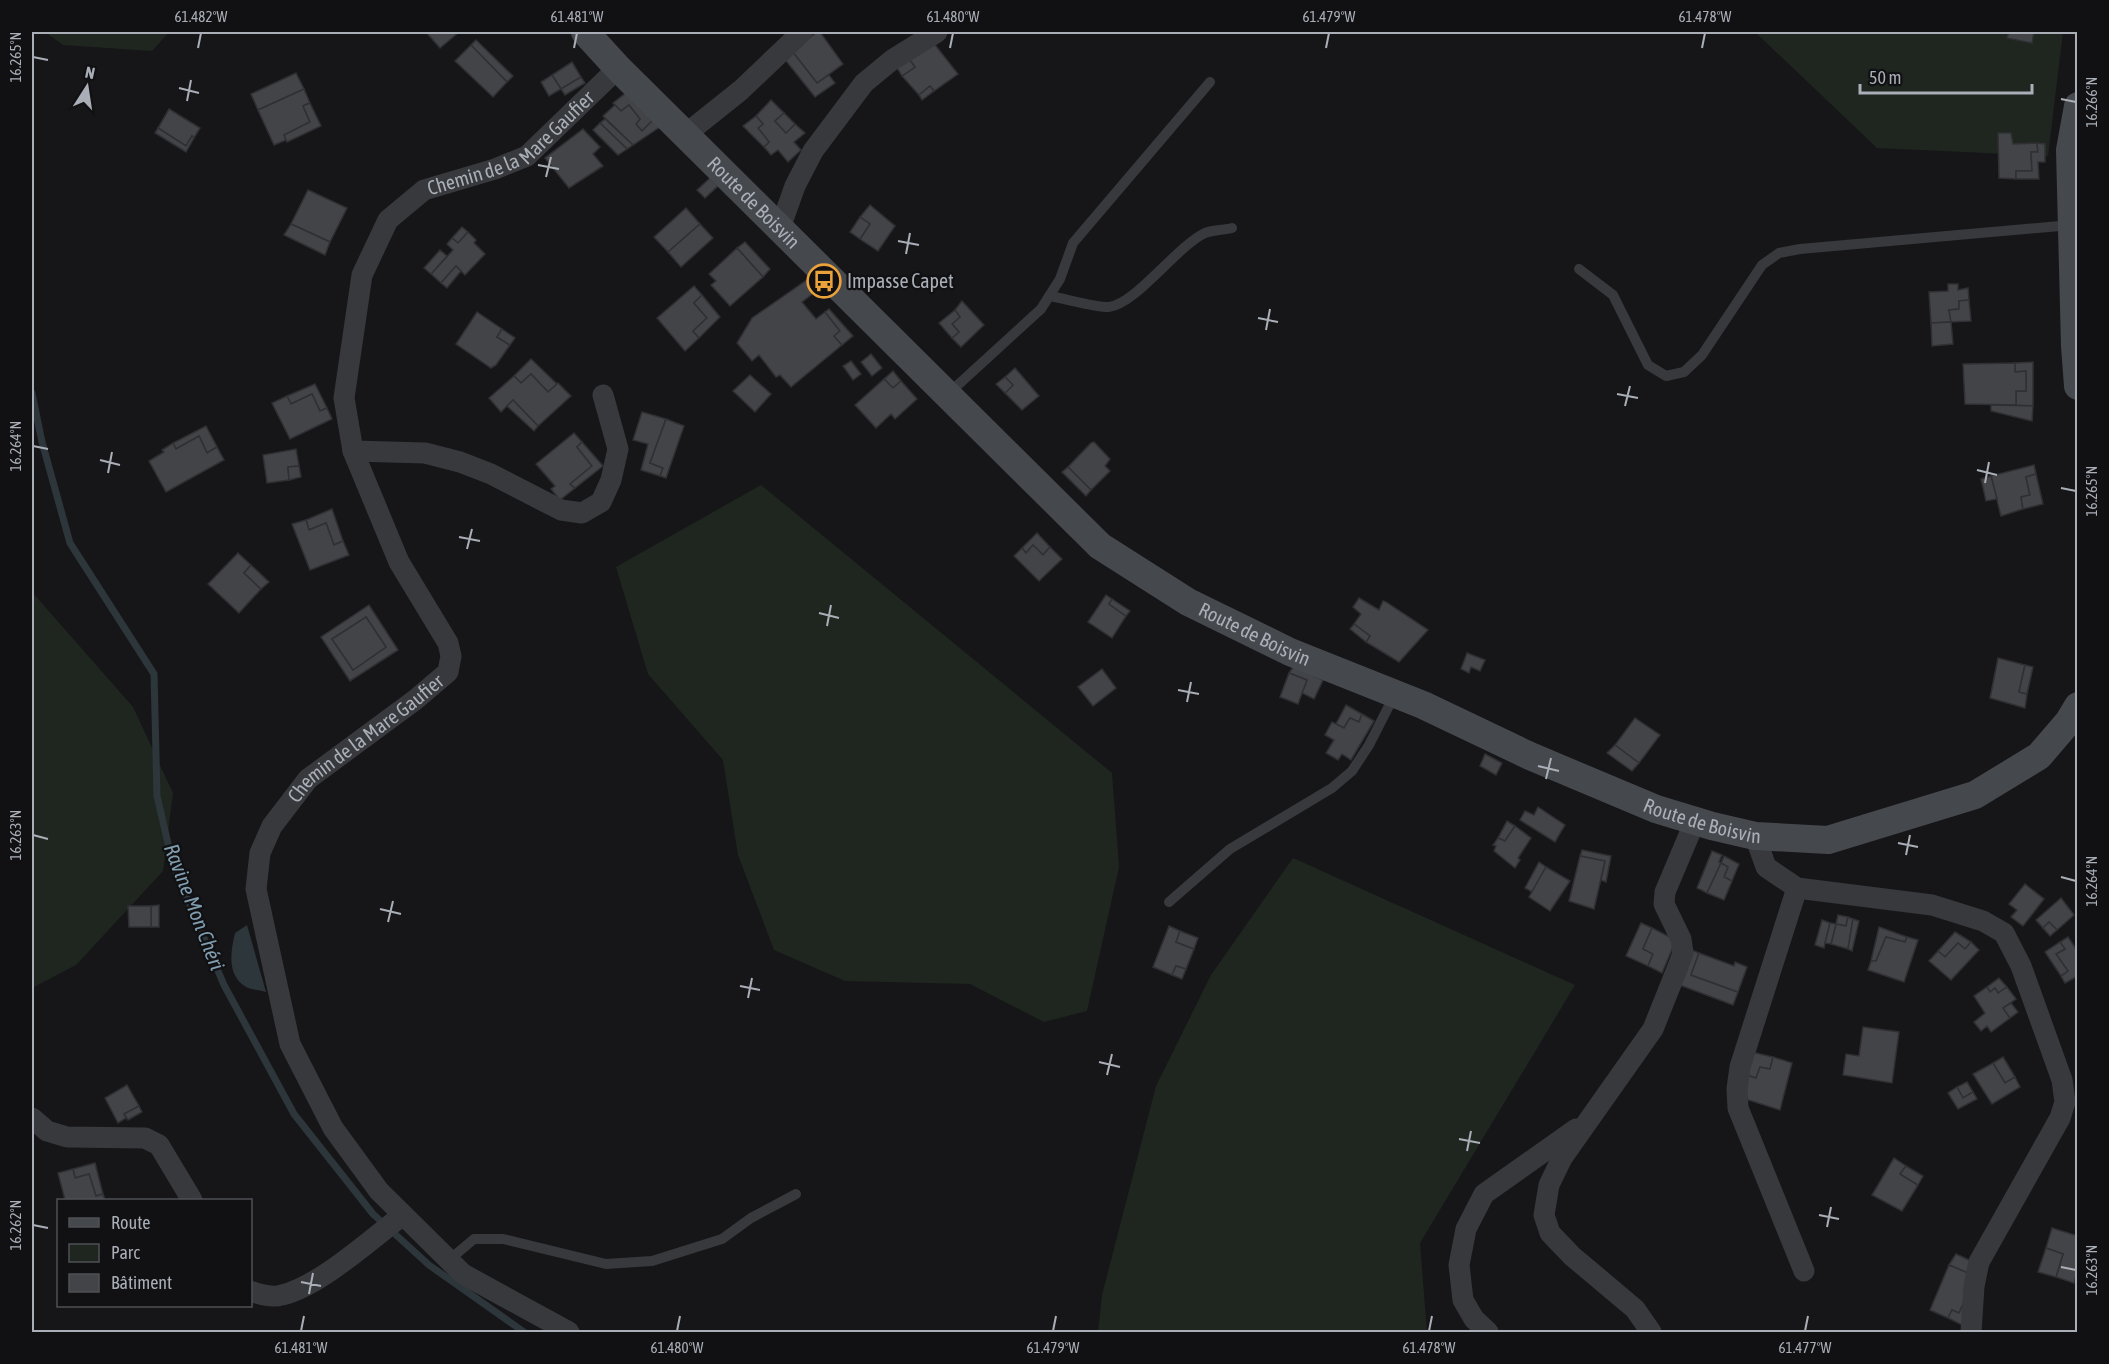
<svg xmlns="http://www.w3.org/2000/svg" width="2109" height="1364" font-family="'Asap Condensed',sans-serif">
  <rect width="100%" height="100%" fill="#161618"/>
  <g fill="#1e261f">
    <path d="M45 32H169L152 51 63 45Z"/>
    <path d="M1755 32H2063L2048 156 1877 148Z"/>
    <path d="M761 485 1112 773 1119 867 1087 1011 1044 1022 970 984 845 981 774 950 738 855 723 760 648 674 616 567Z"/>
    <path d="M32 592 133 707 173 793 163 871 76 965 32 988Z"/>
    <path d="M1293 858 1575 985 1420 1243 1427 1332H1098L1102 1295 1156 1086 1211 975Z"/>
  </g>
  <path fill="#2d363b" d="M247 925 266 992C260 990 252 990 246 987 226 975 231 951 235 933Z"/>
  <g fill="none" stroke-linecap="round" stroke-linejoin="round">
    <path stroke="#2d363b" stroke-width="7" d="M32 393 42 442 70 543 154 674 157 796 173 865 224 985 294 1114 373 1214 429 1265 524 1332"/>
  </g>
  <g fill="#434448" stroke="#303034" stroke-width="1.5" fill-rule="evenodd">
    <path d="M426 32H459L440 48Z"/>
    <path d="M817 32H820L843 64 817 83 792 51Z"/>
    <path d="M2009 32H2034L2032 43 2007 38Z"/>
    <path d="M476 40 513 76 507 82 471 45Z"/>
    <path d="M932 41 958 74 934 91 930 86 919 95 902 76 915 67 909 59Z"/>
    <path d="M471 45 507 82 493 97 455 61Z"/>
    <path d="M792 51 817 83 829 75 835 83 815 97 783 57Z"/>
    <path d="M909 59 915 67 902 76 897 68Z"/>
    <path d="M572 62 581 77 561 89 552 75Z"/>
    <path d="M296 73 304 89 258 110 251 94Z"/>
    <path d="M552 75 561 89 549 96 541 82Z"/>
    <path d="M581 77 585 83 565 95 561 89Z"/>
    <path d="M930 86 934 91 922 100 919 95Z"/>
    <path d="M304 89 310 103 303 106 310 122 284 135 286 140 274 145 258 110Z"/>
    <path d="M627 92 653 120 642 131 636 124 640 119 629 105 621 111 613 103Z"/>
    <path d="M771 100 784 113 775 121 786 133 795 124 805 133 794 142 801 150 788 162 778 150 771 155 764 147 769 142 758 128 763 124 756 116Z"/>
    <path d="M310 103 321 126 287 142 284 135 310 122 303 106Z"/>
    <path d="M615 105 621 111 629 105 640 119 636 124 642 131 653 120 660 127 633 145 603 116Z"/>
    <path d="M169 109 200 128 194 138 192 136 186 146 158 128Z"/>
    <path d="M784 113 795 124 786 133 775 121Z"/>
    <path d="M756 116 763 124 758 128 769 142 764 147 743 126Z"/>
    <path d="M605 119 633 145 627 149 600 123Z"/>
    <path d="M600 123 627 149 618 155 593 130Z"/>
    <path d="M158 128 186 146 192 136 194 138 186 152 155 133Z"/>
    <path d="M583 129 600 147 593 154 603 166 569 188 545 158Z"/>
    <path d="M1998 133H2011L2013 144 2037 143 2038 152H2031L2032 171H2016V179L1999 178Z"/>
    <path d="M2037 143 2045 144V162H2038L2039 179H2016V171H2032L2031 152H2038Z"/>
    <path d="M710 178 718 186 705 198 697 190Z"/>
    <path d="M308 190 347 208 330 242 291 224Z"/>
    <path d="M870 205 895 226 878 251 860 239 870 224 860 217Z"/>
    <path d="M686 208 700 224 668 252 654 237Z"/>
    <path d="M860 217 870 224 860 239 850 232Z"/>
    <path d="M291 224 330 242 325 255 284 235Z"/>
    <path d="M700 224 713 238 681 267 668 252Z"/>
    <path d="M462 227 468 232 458 243 452 238Z"/>
    <path d="M468 232 476 240 474 243 485 254 465 275 456 266 441 283 431 274 453 250 447 244 452 238 458 243Z"/>
    <path d="M745 242 770 269 763 277 737 248Z"/>
    <path d="M737 248 763 277 730 306 711 285 716 281 709 274Z"/>
    <path d="M440 250 447 256 431 274 424 268Z"/>
    <path d="M456 266 461 271 447 288 441 283Z"/>
    <path d="M814 275 824 285 802 302 816 319 825 312 840 331 834 336 842 345 791 387 780 375 776 377 759 355 752 361 737 343 752 318Z"/>
    <path d="M1948 284H1958V290L1968 288 1969 300 1959 301V309L1949 310 1951 322 1931 323 1929 292 1948 291Z"/>
    <path d="M694 286 702 295 694 303 707 318 693 331 699 338 685 351 657 318Z"/>
    <path d="M702 295 720 317 699 338 693 331 707 318 694 303Z"/>
    <path d="M1969 300 1971 321 1951 322 1949 310 1959 309V301Z"/>
    <path d="M962 301 984 325 961 347 952 338 959 332 952 324 960 317 955 310Z"/>
    <path d="M829 309 853 336 842 345 834 336 840 331 825 312Z"/>
    <path d="M955 310 960 317 952 324 959 332 952 338 939 323Z"/>
    <path d="M477 312 502 329 497 337 510 345 496 365 491 368 456 344Z"/>
    <path d="M1951 322 1953 344 1932 346 1931 323Z"/>
    <path d="M502 329 515 338 510 345 497 337Z"/>
    <path d="M871 354 882 368 872 376 861 362Z"/>
    <path d="M531 359 557 384 548 392 531 374 521 383 514 376Z"/>
    <path d="M851 361 861 374 853 380 843 366Z"/>
    <path d="M2033 362V406L2016 405V391H2026V371L2015 372V363Z"/>
    <path d="M2015 363V372L2026 371V391H2016V405L1965 404 1963 364Z"/>
    <path d="M1015 368 1039 396 1022 410 1005 393 1013 385 1005 377Z"/>
    <path d="M893 371 901 381 893 388 884 379Z"/>
    <path d="M531 374 548 392 558 383 571 396 538 426 513 400 501 412 489 398 514 376 521 383Z"/>
    <path d="M750 375 771 394 755 412 733 391Z"/>
    <path d="M1005 377 1013 385 1005 393 996 384Z"/>
    <path d="M884 379 893 388 901 381 917 399 895 419 891 414 876 428 855 405Z"/>
    <path d="M315 384 327 408 320 411 312 394 291 404 287 396Z"/>
    <path d="M312 394 320 411 327 408 332 419 290 439 272 403 287 396 291 404Z"/>
    <path d="M513 400 538 426 534 431 507 406Z"/>
    <path d="M1991 405 2033 406 2032 421 1991 411Z"/>
    <path d="M642 412 666 419 650 463 663 468 660 476 641 470 648 444 633 440Z"/>
    <path d="M666 419 684 426 666 478 660 476 663 468 650 463Z"/>
    <path d="M206 426 217 447 207 453 199 436 176 449 173 443Z"/>
    <path d="M574 433 582 442 577 447 592 466 570 484 575 488 560 500 551 489 555 486 536 464Z"/>
    <path d="M199 436 207 453 217 447 224 460 166 492 149 461 164 452 162 450 173 443 176 449Z"/>
    <path d="M582 442 603 466 575 488 570 484 592 466 577 447Z"/>
    <path d="M1094 442 1110 459 1105 466 1110 471 1091 490 1068 467 1091 443Z"/>
    <path d="M296 449 299 466 288 467 289 480 267 483 263 455Z"/>
    <path d="M2034 465 2036 474 2026 477 2030 495 2021 497 2023 509 2001 516 1991 476Z"/>
    <path d="M299 466 301 477 289 480 288 467Z"/>
    <path d="M1068 467 1091 490 1086 496 1062 472Z"/>
    <path d="M2036 474 2043 504 2023 509 2021 497 2030 495 2026 477Z"/>
    <path d="M1991 476 1997 499 1986 501 1981 479Z"/>
    <path d="M332 509 343 541 334 545 326 523 309 530 306 520Z"/>
    <path d="M306 520 309 530 326 523 334 545 343 541 349 555 310 570 292 524Z"/>
    <path d="M1037 533 1050 547 1043 555 1033 545 1026 553 1022 548Z"/>
    <path d="M1033 545 1043 555 1050 547 1062 559 1039 581 1014 556 1022 548 1026 553Z"/>
    <path d="M238 553 251 565 244 573 261 589 239 613 208 584Z"/>
    <path d="M251 565 269 582 261 589 244 573Z"/>
    <path d="M1106 595 1112 599 1109 604 1126 616 1112 638 1088 622Z"/>
    <path d="M1359 598 1379 610 1383 601 1386 602 1428 630 1399 662 1366 642 1370 636 1354 624 1361 614 1353 607Z"/>
    <path d="M1112 599 1130 611 1126 616 1109 604Z"/>
    <path d="M369 605 398 650 350 681 321 637ZM366 617 386 647 353 670 332 639Z"/>
    <path d="M366 617 386 647 353 670 332 639Z"/>
    <path d="M1354 624 1370 636 1366 642 1350 629Z"/>
    <path d="M1467 653 1485 660 1480 671 1471 667 1469 673 1461 669Z"/>
    <path d="M1998 658 2025 665 2019 692 2027 694 2025 708 1990 698Z"/>
    <path d="M2025 665 2033 667 2027 694 2019 692Z"/>
    <path d="M1294 666 1323 680 1314 699 1302 693 1307 680 1289 673Z"/>
    <path d="M1102 669 1116 688 1093 706 1078 687Z"/>
    <path d="M1289 673 1307 680 1298 704 1280 697Z"/>
    <path d="M1346 705 1362 714 1359 722 1350 718 1344 728 1336 724Z"/>
    <path d="M1362 714 1374 721 1351 760 1342 754 1338 760 1326 753 1334 740 1325 735 1332 722 1344 728 1350 718 1359 722Z"/>
    <path d="M1635 718 1660 735 1639 763 1615 745Z"/>
    <path d="M1615 745 1639 763 1632 771 1607 753Z"/>
    <path d="M1485 754 1502 763 1496 775 1480 766Z"/>
    <path d="M1538 807 1565 825 1555 842 1520 820 1525 811 1534 815Z"/>
    <path d="M1507 821 1515 826 1505 841 1498 838Z"/>
    <path d="M1515 826 1531 838 1518 858 1520 860 1515 868 1494 851 1496 846 1493 845 1498 838 1505 841Z"/>
    <path d="M1582 850 1611 856 1606 882 1601 880 1605 861 1580 856Z"/>
    <path d="M1712 851 1722 855 1719 862 1721 863 1707 893 1697 888Z"/>
    <path d="M1580 856 1605 861 1594 909 1569 901Z"/>
    <path d="M1724 856 1739 864 1732 881 1724 877 1728 867 1721 863Z"/>
    <path d="M1539 862 1546 867 1532 892 1525 888Z"/>
    <path d="M1721 863 1728 867 1724 877 1732 881 1724 900 1707 893Z"/>
    <path d="M1546 867 1570 881 1550 911 1529 897Z"/>
    <path d="M2025 884 2044 899 2023 926 2011 917 2017 910 2009 904Z"/>
    <path d="M2061 898 2074 915 2057 930 2049 922 2043 928 2036 920Z"/>
    <path d="M159 905V927H151V906Z"/>
    <path d="M128 906H151V927H129Z"/>
    <path d="M1838 915 1848 917 1846 926 1836 924Z"/>
    <path d="M1848 917 1853 919 1848 949 1831 944 1836 924 1846 926Z"/>
    <path d="M1853 919 1859 921 1852 951 1848 949Z"/>
    <path d="M1822 920 1830 923 1824 948 1815 945Z"/>
    <path d="M2049 922 2057 930 2050 936 2043 928Z"/>
    <path d="M1641 923 1652 928 1643 949 1653 954 1648 966 1626 956Z"/>
    <path d="M1830 923 1836 924 1831 944 1825 943Z"/>
    <path d="M1169 926 1180 931 1176 942 1194 949 1186 969 1176 966 1172 975 1153 967Z"/>
    <path d="M1879 927 1907 937 1905 942 1886 937 1876 961H1871Z"/>
    <path d="M1652 928 1676 940 1662 973 1648 966 1653 954 1643 949Z"/>
    <path d="M1180 931 1198 938 1194 949 1176 942Z"/>
    <path d="M1955 932 1971 942 1965 949 1958 943 1945 957 1938 951Z"/>
    <path d="M1886 937 1905 942 1907 937 1918 940 1904 982 1868 970 1871 961H1876Z"/>
    <path d="M2068 937 2078 952V976L2065 983 2061 976 2068 971 2056 954 2065 949 2060 942Z"/>
    <path d="M1971 942 1979 950 1951 980 1929 961 1938 951 1945 957 1958 943 1965 949Z"/>
    <path d="M2060 942 2065 949 2056 954 2068 971 2061 976 2045 952Z"/>
    <path d="M1689 949 1699 953 1691 975 1738 992 1733 1005 1677 984Z"/>
    <path d="M1699 953 1734 966 1735 962 1747 967 1738 992 1691 975Z"/>
    <path d="M1176 966 1186 969 1182 979 1172 975Z"/>
    <path d="M1999 978 2007 987 1998 993 1995 988 1990 992 1987 987Z"/>
    <path d="M1987 987 1990 992 1995 988 1998 993 2007 987 2016 999 2003 1008 2010 1018 1991 1032 1987 1026 1981 1031 1974 1022 1985 1013 1974 996Z"/>
    <path d="M2011 1003 2018 1012 2010 1018 2003 1008Z"/>
    <path d="M1863 1027 1899 1032 1892 1083 1843 1075 1846 1054 1859 1056Z"/>
    <path d="M1747 1051 1773 1057 1770 1069 1760 1067 1756 1078 1742 1074Z"/>
    <path d="M1773 1057 1792 1063 1780 1110 1736 1096 1742 1074 1756 1078 1760 1067 1770 1069Z"/>
    <path d="M2003 1057 2015 1077 2005 1083 1993 1063Z"/>
    <path d="M1993 1063 2005 1083 2015 1077 2020 1087 1992 1104 1973 1074Z"/>
    <path d="M1967 1082 1973 1092 1963 1098 1957 1087Z"/>
    <path d="M127 1085 139 1106 124 1114 126 1118 118 1123 105 1098Z"/>
    <path d="M1957 1087 1963 1098 1973 1092 1977 1099 1958 1109 1948 1093Z"/>
    <path d="M139 1106 142 1112 128 1120 124 1114Z"/>
    <path d="M1894 1158 1906 1166 1900 1174 1918 1185 1902 1211 1872 1195Z"/>
    <path d="M95 1163 103 1194 96 1196 89 1174 75 1178 73 1169Z"/>
    <path d="M1906 1166 1923 1176 1918 1185 1900 1174Z"/>
    <path d="M73 1169 75 1178 89 1174 96 1196 103 1194 105 1200H65L58 1173Z"/>
    <path d="M2052 1228 2078 1236V1270L2074 1283 2056 1277 2063 1254 2046 1248Z"/>
    <path d="M2046 1248 2063 1254 2056 1277 2038 1272Z"/>
    <path d="M1956 1254 1982 1266 1977 1277 1949 1265Z"/>
    <path d="M1949 1265 1982 1279 1971 1287 1959 1313 1952 1310 1948 1318 1930 1310Z"/>
    <path d="M1971 1287 1962 1325 1948 1318 1952 1310 1959 1313Z"/>
  </g>
  <g fill="none" stroke-linecap="round" stroke-linejoin="round">
    <g stroke="#37393d" stroke-width="10">
      <path d="M1579 269 1613 295 1648 365 1666 376 1684 372 1702 355 1762 265 1779 253 1800 249 2071 225"/>
      <path d="M1049 296C1063 298 1098 308 1109 307 1136 304 1177 246 1205 233 1213 230 1224 230 1232 228"/>
      <path d="M948 394 1041 309 1060 279 1073 243 1210 82"/>
      <path d="M1169 902 1230 849 1332 788 1352 771 1369 745 1394 696"/>
      <path d="M449 1260 474 1239H503L606 1264 652 1261 722 1239 751 1218 796 1194"/>
    </g>
    <g stroke="#37393d" stroke-width="21">
      <path d="M686 134 741 90 802 32"/>
      <path d="M780 228 795 186 813 151 864 83 892 60 937 32"/>
      <path d="M353 451 425 453 460 462 491 474 561 510 582 513 601 502 611 480 618 449 603 395"/>
      <path d="M1755 836 1766 867 1797 888 1932 905 1983 921 2004 933 2021 966 2062 1080 2065 1102 2060 1118 1979 1262 1974 1286 1971 1332"/>
      <path d="M1797 888 1740 1067 1737 1089 1738 1108 1804 1271"/>
      <path d="M32 1118 47 1131 67 1137 145 1138 159 1145 192 1200"/>
      <path d="M250 1291C261 1295 272 1298 282 1295 320 1286 371 1239 403 1215"/>
      <path id="s1" d="M569 1332 463 1274 379 1191 333 1128 290 1044 256 889 260 853 272 826 308 779 415 700 448 672 451 656 448 643 399 562 353 451 344 398 362 275 388 220 424 190 495 169 527 156 618 68"/>
      <path d="M1488 1332 1474 1319 1463 1300 1459 1265 1466 1229 1484 1194 1576 1129"/>
      <path d="M1651 1332 1635 1309 1572 1256 1550 1233 1544 1215 1549 1185 1562 1158 1653 1029 1679 964 1683 953 1681 939 1664 904 1665 892 1695 821"/>
    </g>
    <g stroke="#45484d" stroke-width="28">
      <path id="s2" d="M585 32 618 68 1100 546 1188 602 1290 652 1423 705 1530 756 1656 809 1712 826 1755 836 1828 840 1975 795 2039 756 2069 721 2078 706"/>
      <path d="M2078 106 2070 150 2075 346 2078 386"/>
    </g>
  </g>
  <path fill="none" stroke="#a9aeb7" stroke-width="2" d="M198 48 201 33M574 48 577 33M950 48 953 33M1326 48 1329 33M1702 48 1705 33M33 57 48 60M179 88 199 93M2061 99 2076 102M187 101 191 80M538 165 559 169M546 177 551 157M898 241 919 245M906 254 910 233M1258 318 1278 322M1266 330 1270 309M1617 394 1638 398M1625 406 1630 386M33 446 48 449M100 460 120 465M1977 470 1997 475M108 473 112 452M1985 483 1989 462M2061 488 2076 491M459 537 480 541M467 549 472 529M819 613 839 618M827 626 831 605M1178 690 1199 694M1187 702 1191 682M1538 766 1559 771M1546 779 1551 758M33 835 48 839M1898 843 1918 847M1906 855 1910 835M2061 877 2076 881M380 909 401 914M388 922 393 901M740 986 760 990M748 998 752 978M1099 1062 1120 1067M1107 1075 1112 1054M1459 1139 1480 1143M1467 1151 1471 1131M1819 1215 1839 1219M33 1225 48 1228M1827 1227 1831 1207M2061 1267 2076 1270M301 1282 321 1286M309 1294 313 1273M301 1331 304 1316M677 1331 680 1316M1053 1331 1056 1316M1429 1331 1432 1316M1805 1331 1808 1316"/>
  <defs>
    <symbol id="bus-ring" viewBox="-11 -11 22 22"><circle r="9.5" fill="#111113" stroke="#eba23b" stroke-width="1.5"/><path d="M-5-6H5V4H4V6H2V4H-2V6H-4V4H-5ZM-3.5-4V0h7V-4ZM-3.5 1.2v1.5H-2V1.2ZM2 1.2v1.5H3.5V1.2Z" fill="#eba23b"/></symbol>
  </defs>
  <g fill-rule="evenodd">
    <use href="#bus-ring" x="805" y="262" width="38" height="38"/>
  </g>
  <g text-anchor="middle" stroke-width="4.5" stroke-linejoin="round" paint-order="stroke">
    <g font-size="20" fill="#a9aeb7" stroke="#111113">
      <text dy="7" stroke="none"><textPath href="#s1" startOffset="1502">Chemin de la Mare Gaufier</textPath></text>
      <text dy="7" stroke="none"><textPath href="#s2" startOffset="240">Route de Boisvin</textPath></text>
      <text dy="7" stroke="none"><textPath href="#s2" startOffset="906">Route de Boisvin</textPath></text>
      <text dy="7" stroke="none"><textPath href="#s1" startOffset="765">Chemin de la Mare Gaufier</textPath></text>
      <text dy="7" stroke="none"><textPath href="#s2" startOffset="1392">Route de Boisvin</textPath></text>
    </g>
    <g font-size="20" fill="#a9aeb7" stroke="#111113" text-anchor="start">
      <text x="847" y="288">Impasse Capet</text>
    </g>
    <g font-size="21" font-style="italic" fill="#819eb1" stroke="#111113">
      <text transform="translate(194 907) rotate(69)" y="7">Ravine Mon Chéri</text>
    </g>
  </g>
  <rect width="2109" height="1364" fill="none" stroke="#111113" stroke-width="66"/>
  <rect x="57" y="1199" width="195" height="108" fill="#111113" stroke="#4e5055" stroke-width="1.5"/>
  <rect x="69" y="1218" width="30" height="9" fill="#45484d" stroke="#4e5055" stroke-width="1.5"/>
  <text x="111" y="1229" font-size="18" fill="#a9aeb7">Route</text>
  <rect x="69" y="1244" width="30" height="18" fill="#1e261f" stroke="#4e5055" stroke-width="1.5"/>
  <text x="111" y="1259" font-size="18" fill="#a9aeb7">Parc</text>
  <rect x="69" y="1274" width="30" height="18" fill="#434448" stroke="#4e5055" stroke-width="1.5"/>
  <text x="111" y="1289" font-size="18" fill="#a9aeb7">Bâtiment</text>
  <g transform="translate(87 87) rotate(12)" stroke="#111113" stroke-width="4.5" paint-order="stroke">
  <path d="M0-4.5L10 22L0 15L-10 22Z" fill="#a9aeb7"/>
  <text y="-9" font-size="16" font-weight="bold" text-anchor="middle" fill="#a9aeb7">N</text>
  </g>
  <path d="M1860 84v9h172v-9" fill="none" stroke="#a9aeb7" stroke-width="3"/>
  <text x="1869" y="84" font-size="18" fill="#a9aeb7" stroke="#111113" stroke-width="4.5" paint-order="stroke">50 m</text>
  <rect x="33" y="33" width="2043" height="1298" fill="none" stroke="#a9aeb7" stroke-width="2"/>
  <g font-size="15" text-anchor="middle" fill="#a9aeb7">
    <text x="201" y="22">61.482°W</text>
    <text x="577" y="22">61.481°W</text>
    <text x="953" y="22">61.480°W</text>
    <text x="1329" y="22">61.479°W</text>
    <text x="1705" y="22">61.478°W</text>
    <text transform="translate(16 57) rotate(-90)" y="5">16.265°N</text>
    <text transform="translate(2092 102) rotate(-90)" y="5">16.266°N</text>
    <text transform="translate(16 446) rotate(-90)" y="5">16.264°N</text>
    <text transform="translate(2092 491) rotate(-90)" y="5">16.265°N</text>
    <text transform="translate(16 835) rotate(-90)" y="5">16.263°N</text>
    <text transform="translate(2092 881) rotate(-90)" y="5">16.264°N</text>
    <text transform="translate(16 1225) rotate(-90)" y="5">16.262°N</text>
    <text transform="translate(2092 1270) rotate(-90)" y="5">16.263°N</text>
    <text x="301" y="1353">61.481°W</text>
    <text x="677" y="1353">61.480°W</text>
    <text x="1053" y="1353">61.479°W</text>
    <text x="1429" y="1353">61.478°W</text>
    <text x="1805" y="1353">61.477°W</text>
  </g>
</svg>
